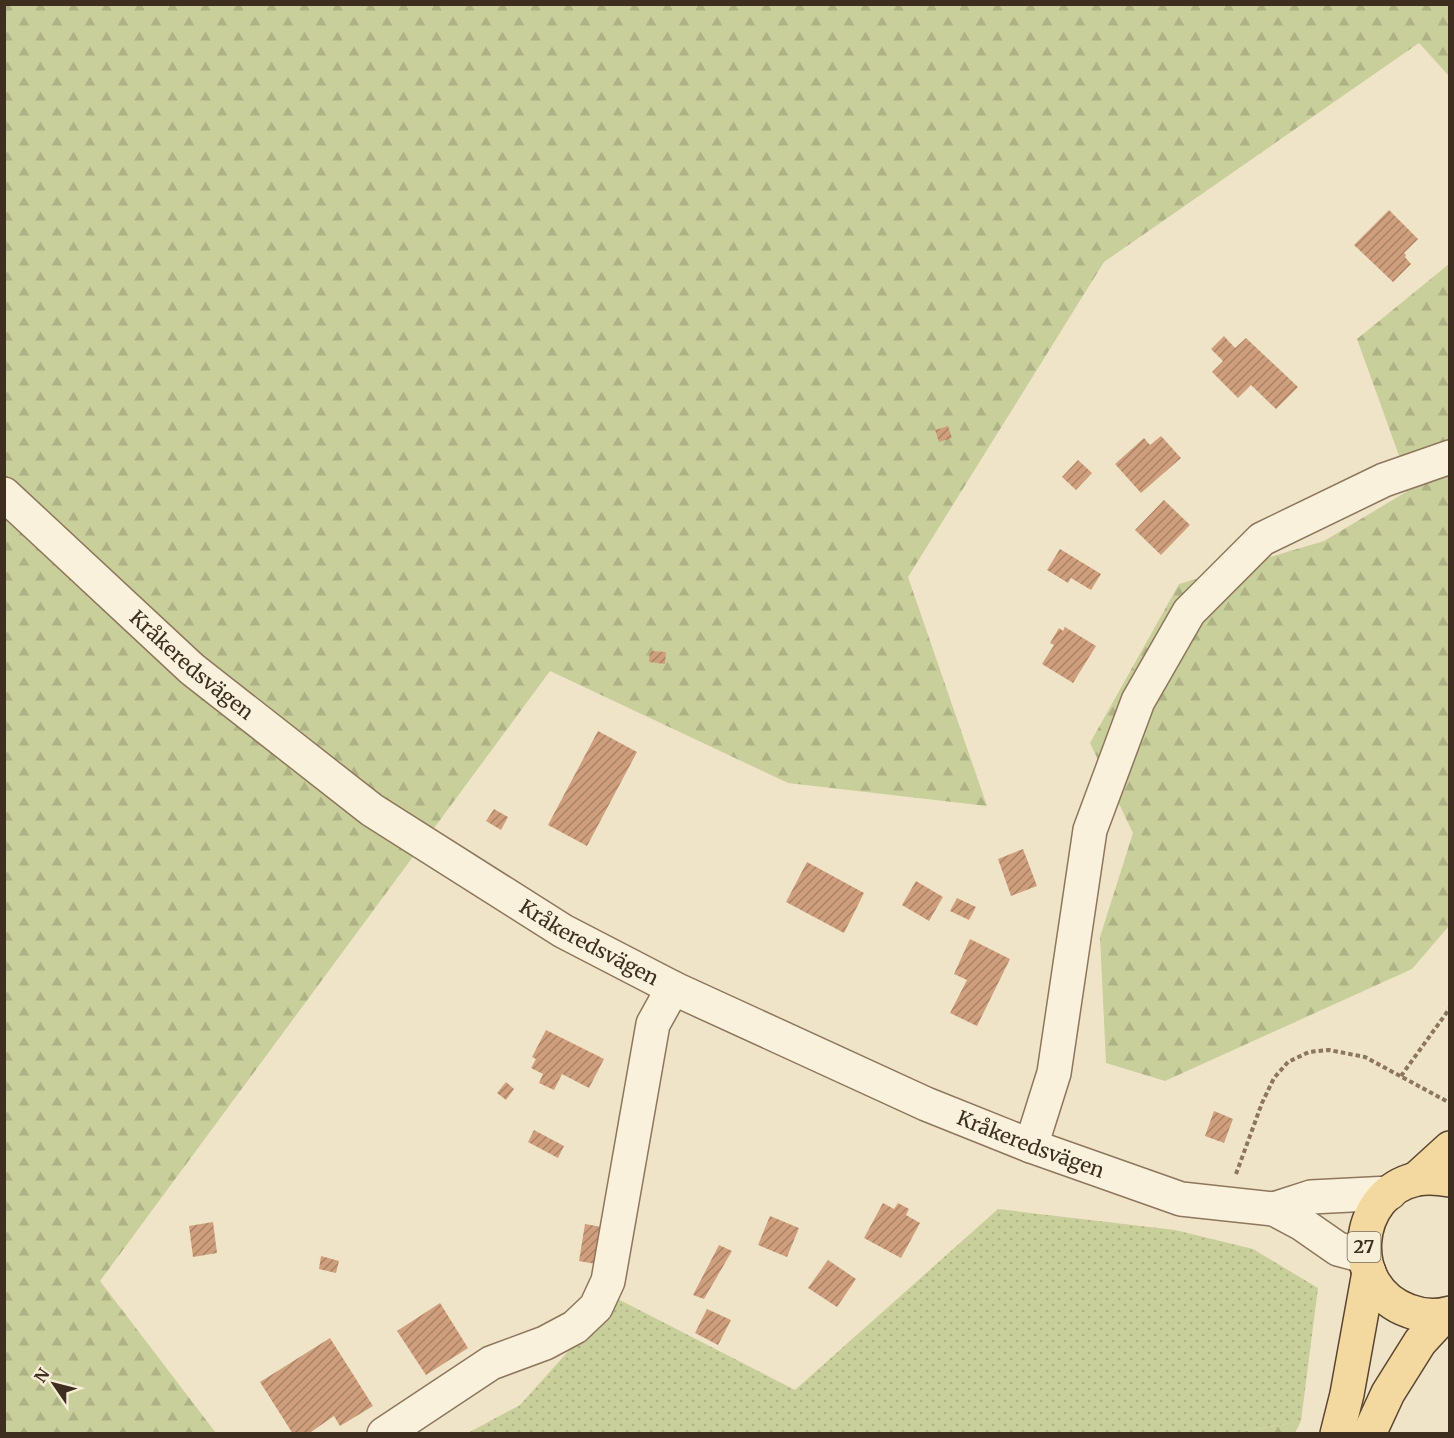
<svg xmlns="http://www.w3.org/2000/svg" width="1454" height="1438" font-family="Merriweather,serif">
  <defs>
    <pattern id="grass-dots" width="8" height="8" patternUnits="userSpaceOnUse" patternTransform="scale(1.5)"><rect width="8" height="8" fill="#c9cf9b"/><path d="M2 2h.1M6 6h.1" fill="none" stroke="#aeb285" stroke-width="1.8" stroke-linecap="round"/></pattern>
    <pattern id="forest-firs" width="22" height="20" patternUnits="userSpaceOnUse" patternTransform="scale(1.5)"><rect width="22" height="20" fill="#c9cf9b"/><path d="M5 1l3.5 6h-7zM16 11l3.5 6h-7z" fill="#aeb285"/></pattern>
    <pattern id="building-hatch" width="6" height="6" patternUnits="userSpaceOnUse" patternTransform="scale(1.5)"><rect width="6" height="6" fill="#cf9f7d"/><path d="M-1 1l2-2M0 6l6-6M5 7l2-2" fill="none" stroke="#a98266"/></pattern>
  </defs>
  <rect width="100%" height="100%" fill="#f0e4c8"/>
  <path fill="url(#grass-dots)" d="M998 1209 1175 1230 1253 1249 1318 1288 1301 1421 1236 1433 466 1434 520 1405 616 1298 795 1390Z"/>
  <g fill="url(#forest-firs)">
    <path d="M5 5H1449V76L1419 43 1104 262 908 577 987 806 788 783 550 671 100 1281 216 1433 5 1434Z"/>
    <path d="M1449 264V926L1412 969 1165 1081 1106 1063 1100 937 1133 833 1090 743 1179 584 1324 541 1411 489 1357 339Z"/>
    <path d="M1301 1421 1295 1433H1236Z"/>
  </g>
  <g fill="url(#building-hatch)">
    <path d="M1389 210 1418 239 1404 253 1406 255 1405 257 1411 264 1393 282 1354 245Z"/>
    <path d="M1224 336 1235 348 1246 338 1298 387 1276 409 1251 385 1238 398 1212 372 1223 361 1211 349Z"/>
    <path d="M948 426 952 438 939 442 935 430Z"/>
    <path d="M1161 436 1181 458 1141 493 1115 464 1144 438 1150 445Z"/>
    <path d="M1078 460 1092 473 1076 490 1062 477Z"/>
    <path d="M1164 500 1190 525 1161 555 1135 530Z"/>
    <path d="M1060 549 1101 574 1091 590 1071 578 1068 583 1047 570Z"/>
    <path d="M1065 627 1096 646 1073 683 1042 664 1054 645 1050 643 1059 628 1063 631Z"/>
    <path d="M650 651 666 652 665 664 649 662Z"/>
    <path d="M598 731 637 752 587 846 548 825Z"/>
    <path d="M494 809 508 817 501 830 486 821Z"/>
    <path d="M1023 849 1037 886 1011 896 998 859Z"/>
    <path d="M807 862 864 893 844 933 786 902Z"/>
    <path d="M916 881 943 897 929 921 902 905Z"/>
    <path d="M957 898 976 907 969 920 950 911Z"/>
    <path d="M970 939 1010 959 977 1026 950 1013 967 980 954 974Z"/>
    <path d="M546 1030 604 1059 589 1088 562 1074 554 1090 539 1083 543 1074 531 1068 536 1059 532 1057Z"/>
    <path d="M506 1082 514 1089 506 1100 497 1093Z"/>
    <path d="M1214 1111 1233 1119 1224 1143 1205 1136Z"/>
    <path d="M534 1130 564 1146 558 1158 528 1142Z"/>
    <path d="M883 1203 894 1209 898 1203 909 1209 906 1215 920 1223 901 1258 864 1238Z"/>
    <path d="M770 1216 799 1228 787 1257 758 1245Z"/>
    <path d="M213 1222 217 1253 193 1257 189 1226Z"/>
    <path d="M585 1224 602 1227 596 1264 579 1261Z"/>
    <path d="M719 1245 732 1251 704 1299 693 1295Z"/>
    <path d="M321 1256 339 1261 336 1273 319 1269Z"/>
    <path d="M828 1260 856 1279 837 1307 808 1288Z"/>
    <path d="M440 1303 468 1348 426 1375 397 1331Z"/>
    <path d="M707 1309 731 1320 718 1345 695 1333Z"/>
    <path d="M330 1338 373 1406 340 1426 334 1416 308 1434H293L260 1382Z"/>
  </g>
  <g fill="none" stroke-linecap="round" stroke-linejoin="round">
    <defs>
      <g id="minor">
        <path id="s1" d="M4 494 192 669 372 810 563 931 673 988 926 1104 1031 1146 1181 1199 1274 1209 1302 1224 1338 1249 1364 1256"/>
        <path d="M1031 1146 1054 1073 1090 830 1138 701 1189 612 1262 539 1384 480 1450 457"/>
        <path d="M1274 1209 1311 1197 1390 1193"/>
        <path d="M384 1434 491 1363 545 1343 575 1327 596 1307 608 1281 653 1024 673 988"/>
      </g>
      <g id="major">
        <path d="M1416 1179 1450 1148"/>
        <path d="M1450 1180C1439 1178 1428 1177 1417 1179 1352 1193 1345 1289 1409 1311 1422 1316 1436 1317 1450 1313"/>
        <path d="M1337 1434 1347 1394 1369 1272"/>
        <path d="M1369 1434 1388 1393 1420 1342 1445 1315"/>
      </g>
    </defs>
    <use href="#minor" stroke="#8d765c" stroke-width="36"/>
    <use href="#major" stroke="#5b4430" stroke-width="36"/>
    <g stroke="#8d765c" stroke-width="4" stroke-dasharray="4.5 3" stroke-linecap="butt">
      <path d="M1401 1076 1450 1008"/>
      <path d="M1236 1174 1262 1103 1274 1078 1288 1062 1309 1052 1329 1050 1365 1057 1450 1103"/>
    </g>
    <use href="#minor" stroke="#faf1dc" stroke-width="33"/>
    <use href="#major" stroke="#f3d9a0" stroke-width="33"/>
  </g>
  <g text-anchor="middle" stroke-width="4.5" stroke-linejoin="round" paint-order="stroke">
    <rect fill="#f7eed8" stroke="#756857" stroke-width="1.5" x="1347.5" y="1232" width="33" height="30" rx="4.5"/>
    <g font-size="18" font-weight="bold" fill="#3d2e20">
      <text x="1364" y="1253">27</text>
    </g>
    <g font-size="20" fill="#3d2e20" stroke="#f7eed8">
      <text dy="7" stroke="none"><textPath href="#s1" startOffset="254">Kråkeredsvägen</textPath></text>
      <text dy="7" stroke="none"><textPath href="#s1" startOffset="740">Kråkeredsvägen</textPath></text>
      <text dy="7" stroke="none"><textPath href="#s1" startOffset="1226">Kråkeredsvägen</textPath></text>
    </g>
  </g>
  <rect width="1454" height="1438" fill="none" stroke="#3d2e20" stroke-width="12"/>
  <g transform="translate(54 1384) rotate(305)" stroke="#f7eed8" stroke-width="4.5" paint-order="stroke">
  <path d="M0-4.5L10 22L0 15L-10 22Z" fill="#3d2e20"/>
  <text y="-9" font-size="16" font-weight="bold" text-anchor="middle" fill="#3d2e20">N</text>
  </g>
</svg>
